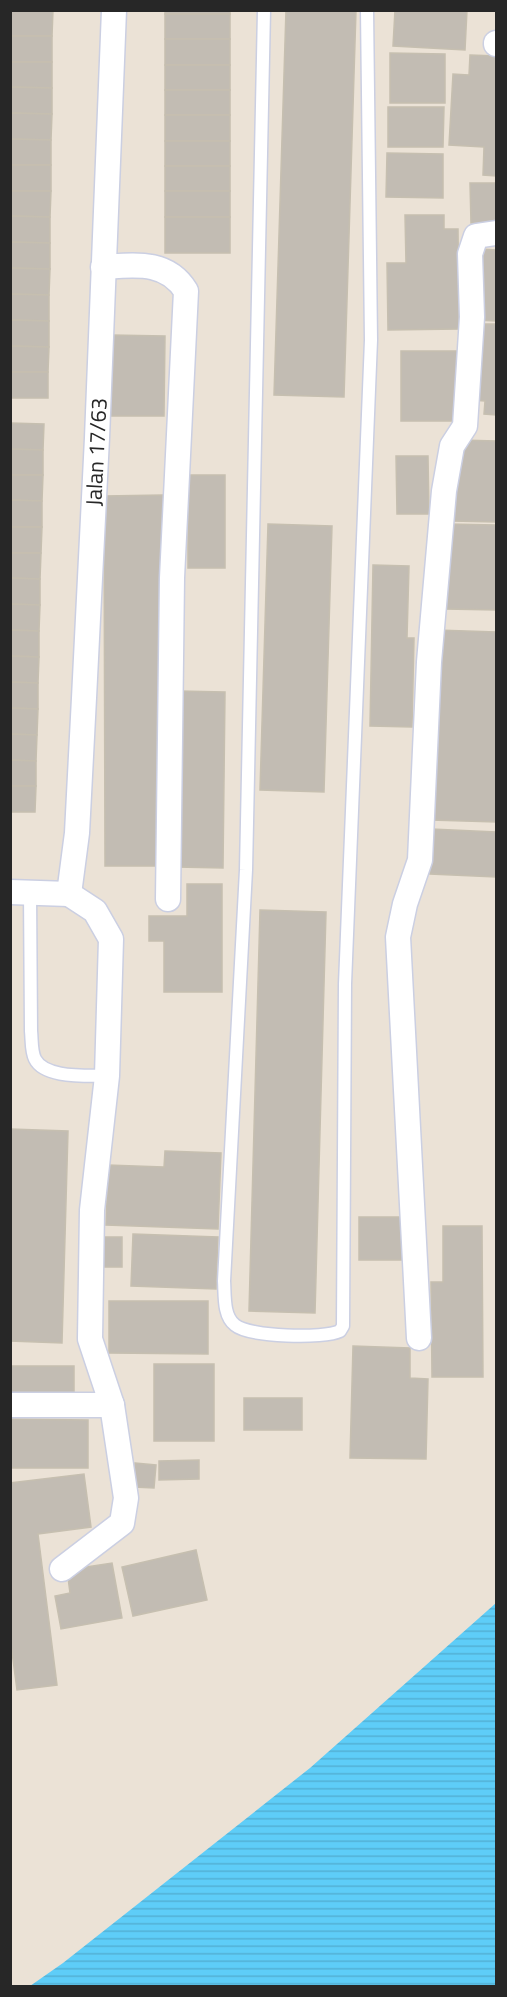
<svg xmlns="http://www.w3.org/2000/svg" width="507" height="1997" font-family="'Titillium Web',sans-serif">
  <defs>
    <pattern id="water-rules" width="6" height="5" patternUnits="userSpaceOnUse" patternTransform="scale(1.5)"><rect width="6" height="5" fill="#5ecdf8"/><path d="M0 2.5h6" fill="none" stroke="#52b0d5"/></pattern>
  </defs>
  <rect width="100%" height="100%" fill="#ebe2d6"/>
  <path fill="url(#water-rules)" d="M496 1603V1986H30L63 1963 310 1768Z"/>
  <g fill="#c2bcb3" stroke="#c6bfb0" stroke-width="1.5">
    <path d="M10 10H53L52 36H10Z"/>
    <rect x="165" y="10" width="65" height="4"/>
    <path d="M286 10H356L344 397 274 395Z"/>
    <path d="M395 10H467L465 50 393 46Z"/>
    <rect x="165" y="14" width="65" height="25"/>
    <rect x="10" y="36" width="42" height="26"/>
    <rect x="165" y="39" width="65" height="26"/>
    <path d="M390 53 445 54V103H390Z"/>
    <path d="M470 55 496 56V176L483 175 484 147 449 145 453 74 469 75Z"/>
    <path d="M10 62H52V88L10 87Z"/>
    <rect x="165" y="65" width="65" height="25"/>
    <path d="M10 87 52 88V114L10 113Z"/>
    <rect x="165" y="90" width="65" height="25"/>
    <path d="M388 107H444L443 147H388Z"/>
    <path d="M10 113 52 114 51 140 10 139Z"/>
    <rect x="165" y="115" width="65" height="26"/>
    <path d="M10 139 51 140V165H10Z"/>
    <rect x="165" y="141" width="65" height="25"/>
    <path d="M387 153 443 154V198L386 197Z"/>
    <rect x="10" y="165" width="41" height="26"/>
    <rect x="165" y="166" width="65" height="25"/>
    <path d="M470 183H496V223H471Z"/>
    <path d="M10 191H51L50 217 10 216Z"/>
    <rect x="165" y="191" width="65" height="26"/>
    <path d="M405 215H444V229H458L459 329 388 330 387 263H406Z"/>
    <path d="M10 216 50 217V243L10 242Z"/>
    <rect x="165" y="217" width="65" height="36"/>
    <path d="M10 242 50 243V269L10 268Z"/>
    <path d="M480 249 496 250V321L476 320Z"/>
    <path d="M10 268 50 269 49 295 10 294Z"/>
    <path d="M10 294 49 295V321L10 320Z"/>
    <path d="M10 320 49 321V347L10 346Z"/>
    <path d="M475 324H496V415L484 414 485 401 472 400Z"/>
    <path d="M111 335 165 336 164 416H110Z"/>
    <path d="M10 346 49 347 48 372H10Z"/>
    <rect x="401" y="351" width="60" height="70"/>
    <rect x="10" y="372" width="38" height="26"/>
    <path d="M10 423 44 424 43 450 10 449Z"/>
    <path d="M459 440 496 441V522L452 521Z"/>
    <path d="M10 449 43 450V475H10Z"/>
    <path d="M396 456H428L429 514H397Z"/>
    <path d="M10 475H43L42 501 10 500Z"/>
    <rect x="188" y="475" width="37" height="93"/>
    <path d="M163 495 164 866H105L104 496Z"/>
    <path d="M10 500 42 501V527H10Z"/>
    <path d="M268 524 332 526 324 792 260 790Z"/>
    <path d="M447 524 496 525V610L445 609Z"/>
    <path d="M10 527H42L41 553H10Z"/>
    <path d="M10 553H41L40 579 10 578Z"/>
    <path d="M373 565 409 566 407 638H414L412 727 370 726Z"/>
    <path d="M10 578 40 579V605L10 604Z"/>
    <path d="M10 604 40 605 39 631 10 630Z"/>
    <path d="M10 630 39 631V657L10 656Z"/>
    <path d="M436 630 496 632V822L431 820Z"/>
    <path d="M10 656 39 657 38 683 10 682Z"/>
    <path d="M10 682 38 683V709L10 708Z"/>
    <path d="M178 691 225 692 223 868 177 867Z"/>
    <path d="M10 708 38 709 37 735 10 734Z"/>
    <path d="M10 734 37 735 36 761 10 760Z"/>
    <path d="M10 760 36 761V786H10Z"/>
    <path d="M10 786H36L35 812H10Z"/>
    <path d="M431 829 496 832V877L430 874Z"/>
    <path d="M187 884H222V992H164V941H149V916H187Z"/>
    <path d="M260 910 326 912 315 1313 249 1311Z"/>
    <path d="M10 1129 68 1131 62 1343 10 1341Z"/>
    <path d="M165 1151 221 1153 218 1229 106 1225 108 1165 164 1167Z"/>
    <rect x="359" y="1217" width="48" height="43"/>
    <path d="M443 1226H482L483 1377H432L431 1282H443Z"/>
    <path d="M133 1234 218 1237 216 1289 131 1286Z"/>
    <rect x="100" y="1237" width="22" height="30"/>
    <path d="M109 1301H208V1354L109 1353Z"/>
    <path d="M353 1346 410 1348V1378L428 1379 426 1459 350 1458Z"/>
    <rect x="154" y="1364" width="60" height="77"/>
    <rect x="10" y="1366" width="64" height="33"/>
    <rect x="244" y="1398" width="58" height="32"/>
    <path d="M10 1419 88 1420V1468H10Z"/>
    <path d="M199 1460V1479L159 1480V1461Z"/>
    <path d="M135 1463 156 1465 154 1488 134 1487Z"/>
    <path d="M84 1474 91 1527 38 1534 57 1685 17 1690 10 1637V1483Z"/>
    <path d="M196 1550 207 1600 133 1616 122 1567Z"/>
    <path d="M112 1563 122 1618 61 1629 55 1596 70 1593 67 1570Z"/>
  </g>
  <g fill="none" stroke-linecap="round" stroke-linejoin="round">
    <defs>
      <g id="service">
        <path d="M264 10 246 870 224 1281C225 1295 223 1316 235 1325 249 1337 324 1339 340 1331L343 1326 345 984 371 340 367 10"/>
        <path d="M30 892 31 1031C32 1040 31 1051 35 1059 45 1079 88 1075 107 1076"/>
      </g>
      <g id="minor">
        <path d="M496 44V43"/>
        <path d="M103 267C135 265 167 260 186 291L172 578 168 899"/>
        <path d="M10 892 69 894"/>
        <path d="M69 894 77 833 84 698 97 438 114 10"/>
        <path d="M419 1338 398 937 405 904 420 860 429 662 444 491 452 446 465 426 472 317 470 254 476 236 496 233"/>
        <path d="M10 1405H112"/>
        <path d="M62 1569 122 1523 126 1498 112 1405 90 1339 92 1210 107 1076 111 939 95 911 69 894"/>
      </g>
    </defs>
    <use href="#service" stroke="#cbcfe2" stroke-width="15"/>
    <use href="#minor" stroke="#cbcfe2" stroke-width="27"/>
    <use href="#service" stroke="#fff" stroke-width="12"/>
    <use href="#minor" stroke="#fff" stroke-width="24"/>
  </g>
  <g text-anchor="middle" stroke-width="4.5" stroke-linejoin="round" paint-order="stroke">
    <g font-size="22" fill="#272727" stroke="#fff">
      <text transform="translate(96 452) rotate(-87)" y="8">Jalan 17/63</text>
    </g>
  </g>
  <rect width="507" height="1997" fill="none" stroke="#272727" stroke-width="24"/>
</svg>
